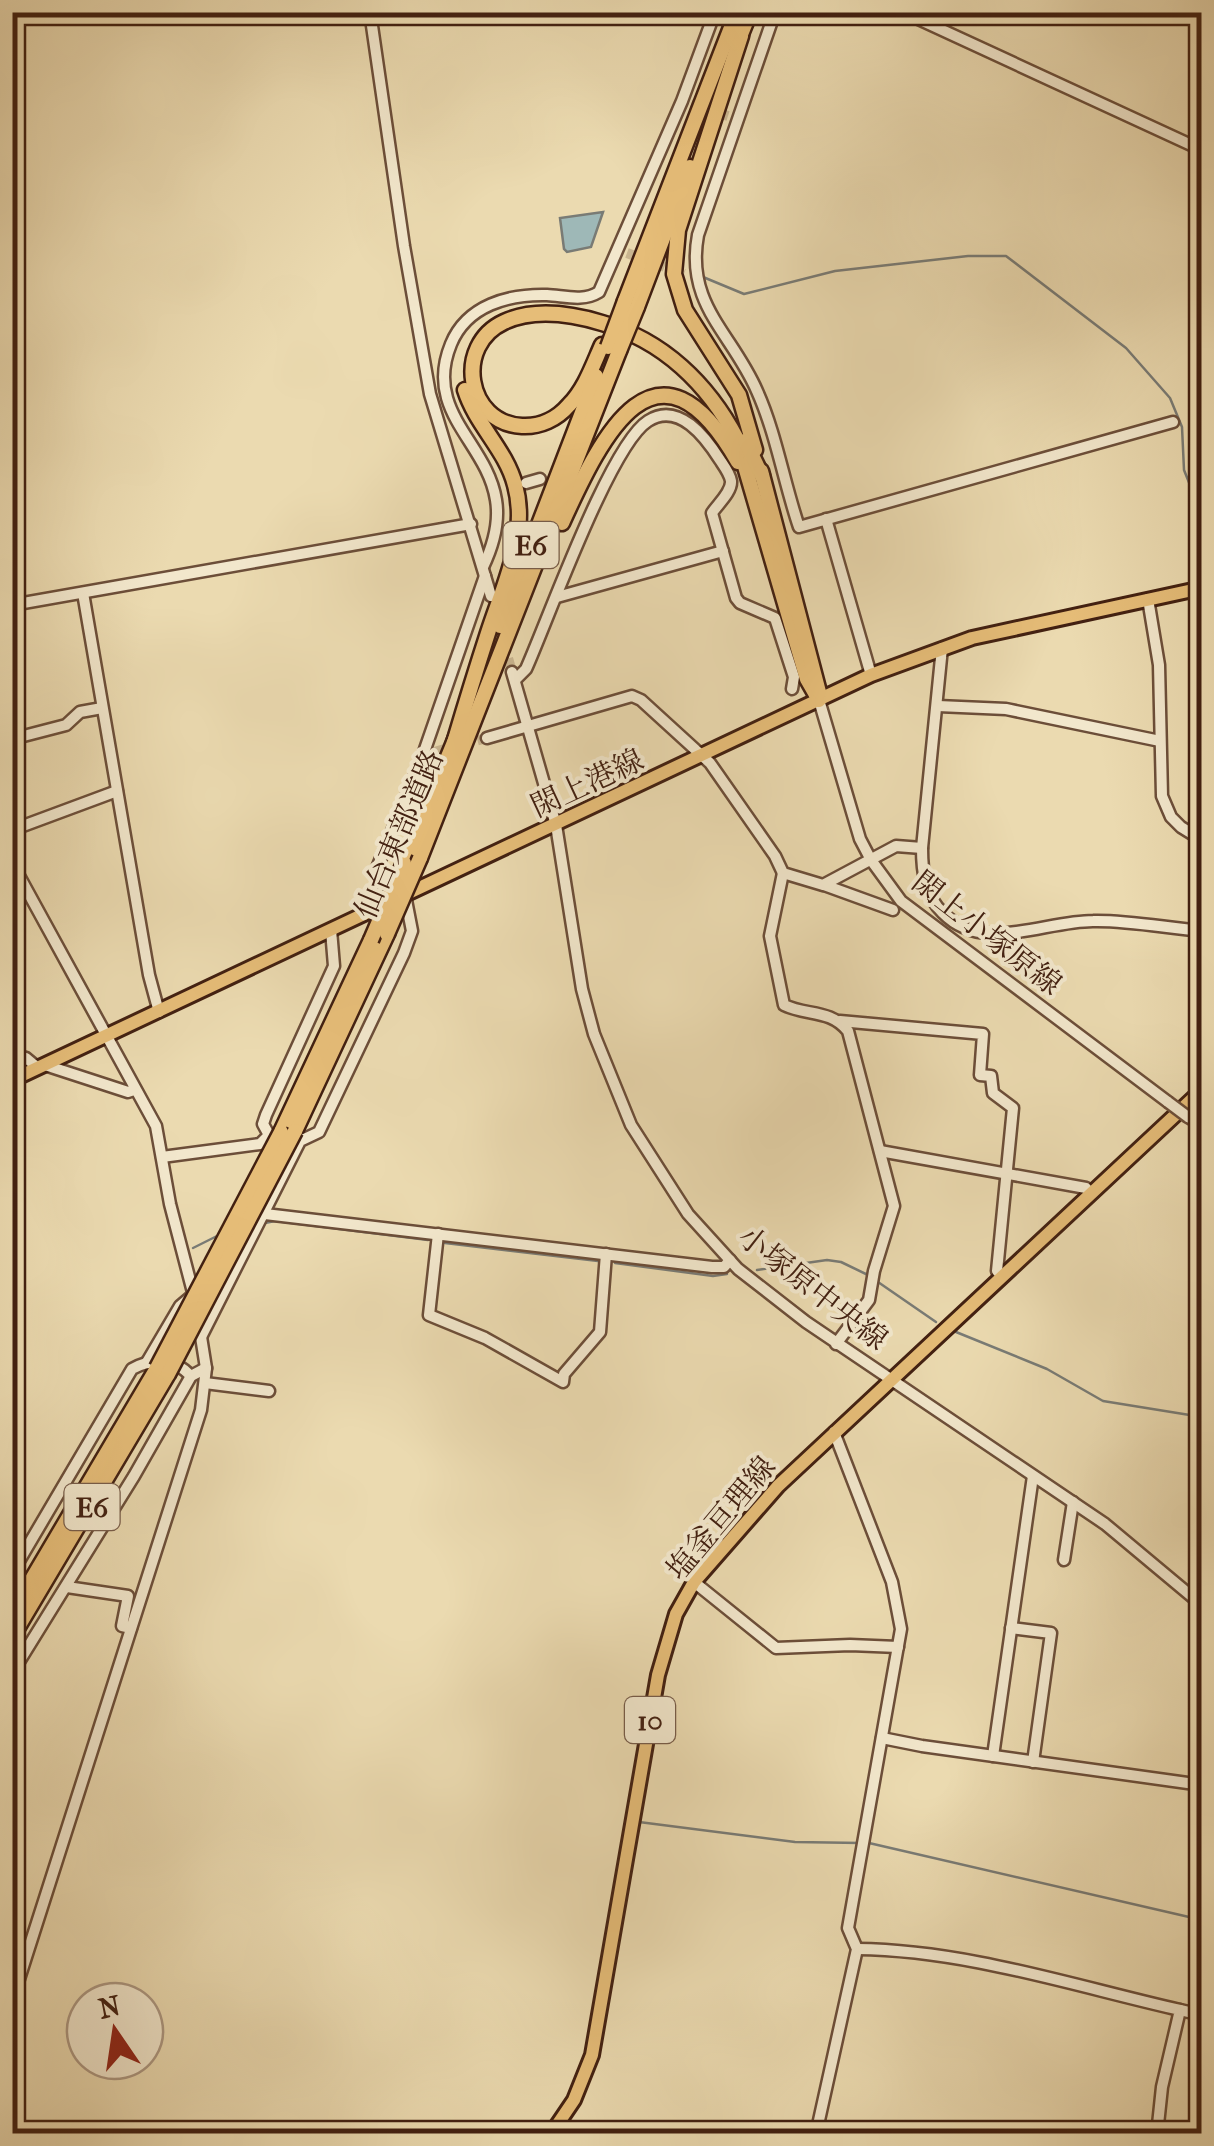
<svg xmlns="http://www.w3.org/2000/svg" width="1214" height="2146" font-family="'IM FELL French Canon','Noto Serif JP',serif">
  <rect width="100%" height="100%" fill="#ebdab0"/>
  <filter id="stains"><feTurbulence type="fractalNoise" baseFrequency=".002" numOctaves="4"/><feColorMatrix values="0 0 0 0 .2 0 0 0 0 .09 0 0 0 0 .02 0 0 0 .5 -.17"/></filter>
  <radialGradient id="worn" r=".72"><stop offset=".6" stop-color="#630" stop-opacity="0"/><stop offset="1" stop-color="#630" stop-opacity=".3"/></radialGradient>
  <path fill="#9eb8b7" stroke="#797b75" stroke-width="2.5" d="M603 212 591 247 567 252 564 249 560 218Z"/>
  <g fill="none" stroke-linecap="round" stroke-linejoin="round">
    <g stroke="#797b75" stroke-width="2.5">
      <path d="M703 277 744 294 835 271 968 256H1006L1126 348 1170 398 1182 427 1184 470 1202 515"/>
      <path d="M265 1223 275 1221 428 1240"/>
      <path d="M445 1243 598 1261"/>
      <path d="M193 1248 219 1235"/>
      <path d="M615 1263 713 1276 727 1274"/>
      <path d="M757 1270 827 1260 841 1262 868 1275"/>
      <path d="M878 1282 936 1322"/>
      <path d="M956 1332 1047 1369 1103 1401 1202 1417"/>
      <path d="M639 1822 795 1842 861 1843"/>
      <path d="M869 1843 1202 1920"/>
    </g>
    <g stroke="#c9b590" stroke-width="10" stroke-dasharray="10 5" stroke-linecap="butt">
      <path d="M691 104 728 116"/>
      <path d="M627 253 684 274"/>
      <path d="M504 644 512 672"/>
      <path d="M434 752 487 738"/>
    </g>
    <defs>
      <g id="minor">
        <path d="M370 12 404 246 430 394 491 596"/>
        <path d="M775 12 698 235C685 305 732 333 757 391 776 433 784 483 799 527L1173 422"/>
        <path d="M903 12 1202 150"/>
        <path d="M526 483 540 479"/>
        <path d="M826 519 871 675"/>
        <path d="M483 567C493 546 500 524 496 500 487 442 423 412 451 344 467 305 509 294 547 295 565 296 583 302 599 292L682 101 715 12"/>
        <path d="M83 593 149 975 159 1012"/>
        <path d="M557 597 723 551"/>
        <path d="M1148 599 1159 665 1162 796 1171 817 1181 827 1202 840"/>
        <path d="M12 605 471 524"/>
        <path d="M942 648 922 848C922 872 925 896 943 913 983 954 1044 921 1093 921 1128 920 1166 928 1202 931"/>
        <path d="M512 672 556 825 582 989 594 1034 631 1125 688 1214 738 1269 806 1322 1105 1524 1202 1605"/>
        <path d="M515 680 526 669C548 620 610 445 648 421 679 401 706 438 720 460 724 466 730 474 731 481 732 492 717 505 712 513L736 598 740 603 775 618 794 677 792 689"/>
        <path d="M819 700 860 839 871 860 901 901 1168 1102"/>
        <path d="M938 706 1006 709 1160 741"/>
        <path d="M487 738 632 696 641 700 710 763 775 856 783 873 823 885 896 846 922 848"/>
        <path d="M12 739 66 725 80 712 102 708"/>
        <path d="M12 830 117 791"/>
        <path d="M12 863 156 1126 170 1204 194 1296"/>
        <path d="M783 873 770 936 784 1005C807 1016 830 1009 848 1031L894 1206 874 1271 869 1300 836 1344"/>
        <path d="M824 885 893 910"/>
        <path d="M390 901 377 875V868L423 755 485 576"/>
        <path d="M840 1021 983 1034 980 1075 991 1076 993 1093 1013 1108 997 1271 1002 1276"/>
        <path d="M12 1054 26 1058 38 1068"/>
        <path d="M45 1065 128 1092 134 1090"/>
        <path d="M1188 1117 1202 1125"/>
        <path d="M880 1151 1086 1188 1091 1194"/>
        <path d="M162 1157 260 1144 269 1135 263 1124 266 1115 334 966 331 930"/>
        <path d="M265 1214 712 1267H724L730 1260"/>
        <path d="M438 1234 429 1315 485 1338 563 1382 564 1374 600 1332 606 1254"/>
        <path d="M201 1337 300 1141 319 1132 404 953 412 931 405 895"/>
        <path d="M147 1362 180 1306 193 1295"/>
        <path d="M205 1383 269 1391"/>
        <path d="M1064 1560 1073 1502"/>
        <path d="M12 1573 132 1369C151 1358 176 1359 191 1376"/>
        <path d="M694 1582 776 1648 850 1645 898 1647"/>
        <path d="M67 1587 128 1596 122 1626 131 1628"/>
        <path d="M1011 1628 1051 1633 1033 1762"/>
        <path d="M12 1673 134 1476 191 1376 206 1368"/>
        <path d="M882 1738 922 1746 1202 1785"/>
        <path d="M993 1756 1033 1476"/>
        <path d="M857 1949C966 1950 1074 1986 1180 2010L1162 2087 1157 2134"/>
        <path d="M12 2001 201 1410 206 1368 198 1318"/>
        <path d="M1180 2010 1202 2015"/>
        <path d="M1158 2127 1186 2134"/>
        <path d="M816 2134 857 1949 848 1928 901 1629 892 1582 834 1432"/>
      </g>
      <g id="major">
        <path d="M12 1080 871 675 972 638 1202 588"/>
        <path d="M551 2134 574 2100 592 2055 658 1675 676 1614 694 1582 778 1486 1202 1090"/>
      </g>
      <g id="highway">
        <path d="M741 36 678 230 674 274 685 310 739 395 755 450"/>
        <path d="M737 44 750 12"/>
        <path d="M625 301 737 12"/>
        <path d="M637 307 690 167"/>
        <path d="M602 345C593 365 585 389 569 405 557 419 540 427 522 426 466 423 454 345 504 322 534 308 572 314 602 323 663 340 708 384 737 439L807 679 819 700"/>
        <path d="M745 441 762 476"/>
        <path d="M761 471 819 692"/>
        <path d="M562 523C602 435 657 321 738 462"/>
        <path d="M500 626 596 376"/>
        <path d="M454 743C465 706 476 670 488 633 503 586 529 535 515 485 506 450 476 425 465 390"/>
        <path d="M420 858 619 351"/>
        <path d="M404 863 457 735"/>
        <path d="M295 1131 387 934"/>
        <path d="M281 1132 371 940"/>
        <path d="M12 1613 157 1368"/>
        <path d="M12 1637 168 1374"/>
      </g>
    </defs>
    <use href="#minor" stroke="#6c4e39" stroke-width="15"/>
    <use href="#major" stroke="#422011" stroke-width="18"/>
    <use href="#highway" stroke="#422011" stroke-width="19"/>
    <use href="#minor" stroke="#f2e7cc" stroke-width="10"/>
    <use href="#major" stroke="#e6bd78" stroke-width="12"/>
    <use href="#highway" stroke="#e6bd78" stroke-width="14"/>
    <defs>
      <path id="minor-bridge" d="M1168 1102 1188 1117"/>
      <g id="highway-bridge">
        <path d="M608 347 625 301"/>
        <path d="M619 351 637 307"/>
        <path d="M387 934 420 858"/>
        <path d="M371 940 404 863"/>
        <path d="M157 1368 281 1132"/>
        <path d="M168 1374 295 1131"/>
      </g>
    </defs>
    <use href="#minor-bridge" stroke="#6c4e39" stroke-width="15" stroke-linecap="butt"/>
    <use href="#highway-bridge" stroke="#422011" stroke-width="19" stroke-linecap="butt"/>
    <use href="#minor-bridge" stroke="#f2e7cc" stroke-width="10"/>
    <use href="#highway-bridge" stroke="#e6bd78" stroke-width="14"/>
  </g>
  <g text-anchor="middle" stroke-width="8" stroke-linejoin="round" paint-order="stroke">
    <g fill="#f2e7cc" stroke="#775c49" stroke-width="2.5">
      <rect x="503.5" y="522" width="55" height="46" rx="8"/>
      <rect x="64.5" y="1484" width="55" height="46" rx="8"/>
      <rect x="625" y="1697" width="50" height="46" rx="8"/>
    </g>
    <g font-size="28" font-weight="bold" fill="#422011">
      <text x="531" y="555">E6</text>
      <text x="92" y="1517">E6</text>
      <text x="650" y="1730">10</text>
    </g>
    <g font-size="30" fill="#422011" stroke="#f2e7cc">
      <text transform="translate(587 783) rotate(-25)" y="10">閖上港線</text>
      <text transform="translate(399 834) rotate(-67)" y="10">仙台東部道路</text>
      <text transform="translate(987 933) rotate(38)" y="10">閖上小塚原線</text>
      <text transform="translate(813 1288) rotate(38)" y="10">小塚原中央線</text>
      <text transform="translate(721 1518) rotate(-50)" y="10">塩釜亘理線</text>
    </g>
  </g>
  <rect width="1214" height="2146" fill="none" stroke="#ebdab0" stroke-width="50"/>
  <rect x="15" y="15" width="1184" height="2116" fill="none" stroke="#422011" stroke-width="5"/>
  <rect x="25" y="25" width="1164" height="2096" fill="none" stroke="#422011" stroke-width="2.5"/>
  <g transform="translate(115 2031) rotate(347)"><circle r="48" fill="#f2e7cc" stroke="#ac9781" stroke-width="2.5"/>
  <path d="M0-8L18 38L0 25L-18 38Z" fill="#8f2418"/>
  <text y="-15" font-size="28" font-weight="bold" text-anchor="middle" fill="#422011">N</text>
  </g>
  <rect width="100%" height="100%" filter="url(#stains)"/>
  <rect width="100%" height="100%" fill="url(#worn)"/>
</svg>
